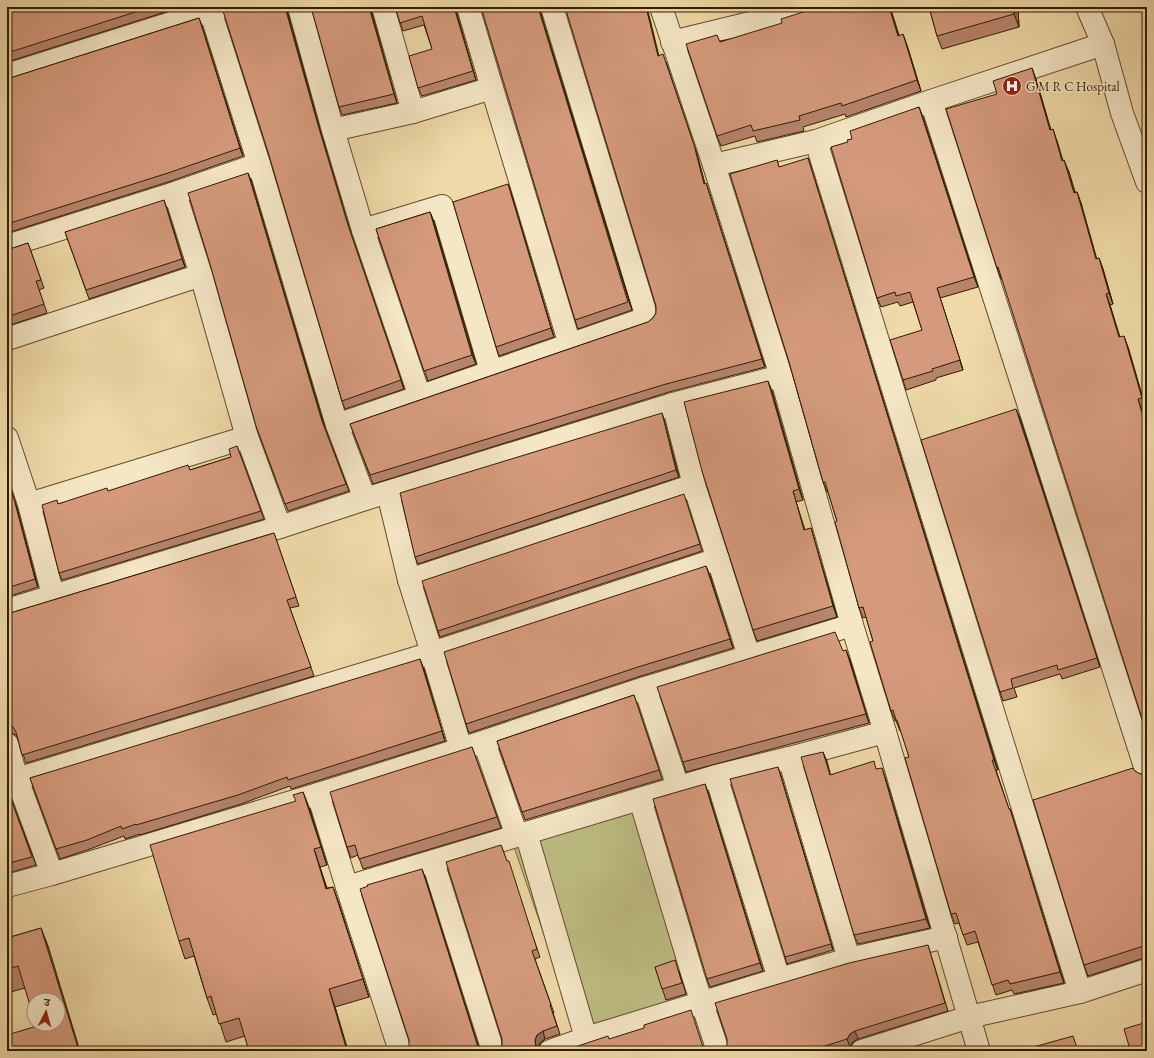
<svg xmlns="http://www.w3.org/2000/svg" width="1154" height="1058" font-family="'EB Garamond','Noto Serif Devanagari',serif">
  <rect width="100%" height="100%" fill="#efd9a8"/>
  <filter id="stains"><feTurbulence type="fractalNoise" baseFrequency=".005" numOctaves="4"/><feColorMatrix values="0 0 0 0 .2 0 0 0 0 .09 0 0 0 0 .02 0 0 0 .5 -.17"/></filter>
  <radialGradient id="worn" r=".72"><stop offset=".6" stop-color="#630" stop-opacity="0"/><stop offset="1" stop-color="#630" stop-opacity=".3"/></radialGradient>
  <path fill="#bebe84" stroke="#786d42" d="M651 795 709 1000 580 1040 511 838Z"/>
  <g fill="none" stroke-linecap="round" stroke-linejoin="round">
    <defs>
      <g id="minor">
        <path d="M209 7 259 164 337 425 365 499"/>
        <path d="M299 7 333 130 363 230 420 397"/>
        <path d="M383 7 413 112"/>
        <path d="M661 7 714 165 781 376 852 625 885 732 979 1051"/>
        <path d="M672 42 816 7"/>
        <path d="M7 75 222 7"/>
        <path d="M492 88 570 345"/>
        <path d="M931 101 1147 773"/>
        <path d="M333 130 413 112 492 88 468 7"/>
        <path d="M816 141 1080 992 1147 970"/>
        <path d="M714 165 816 141 931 101 1103 44"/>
        <path d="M175 193 201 275 247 437 280 527"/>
        <path d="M363 230 442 206 491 371"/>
        <path d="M7 246 175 193 259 164"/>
        <path d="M7 339 201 275"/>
        <path d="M673 404 694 485 749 656"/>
        <path d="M337 425 647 318 552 7"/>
        <path d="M7 438 29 504 53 595"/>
        <path d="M388 493 409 580 432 653 718 559"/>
        <path d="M29 504 247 437"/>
        <path d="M409 580 694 485"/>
        <path d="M7 610 280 527 365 499 673 404 781 376"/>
        <path d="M645 688 678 787"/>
        <path d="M484 742 517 836"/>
        <path d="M7 744 17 779 52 874"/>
        <path d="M789 758 849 959"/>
        <path d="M716 776 779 979"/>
        <path d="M7 782 432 653 461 749"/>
        <path d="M318 794 461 749 645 688 852 625"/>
        <path d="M640 799 693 976 718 1051"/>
        <path d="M526 833 586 1038"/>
        <path d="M433 862 493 1051"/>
        <path d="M7 886 52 874 318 794 347 887 400 1051"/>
        <path d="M347 887 716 776 789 758 885 732"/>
        <path d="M550 1051 586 1038 779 979 849 959 946 937"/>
        <path d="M862 1051 969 1017 1080 992"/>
      </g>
      <path id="tertiary" d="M1087 7 1103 44 1122 113 1147 182"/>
    </defs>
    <use href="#minor" stroke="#624b2a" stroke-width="24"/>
    <use href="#tertiary" stroke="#624b2a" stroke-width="24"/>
    <use href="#minor" stroke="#f5e6c6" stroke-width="22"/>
    <use href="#tertiary" stroke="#f5e6c6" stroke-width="22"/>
  </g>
  <g fill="#b7846c" stroke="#331c00">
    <path d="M7 7H181L7 62Z"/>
    <path d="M228 7H287V10L321 133 351 234 404 389 345 409 342 401Z"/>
    <path d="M395 7 456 11 476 80 422 96 418 88 432 49 424 25 403 31Z"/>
    <path d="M700 7H710L701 10Z"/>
    <path d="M890 7 899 35 907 45 921 91 846 117 845 114 803 127 804 131 757 142 755 136 721 146 717 136 720 41Z"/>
    <path d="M929 7H1017L1018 10 1019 27 942 49 937 36Z"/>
    <path d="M371 10 397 103 342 115 339 107Z"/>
    <path d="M540 11 632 310 578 329 575 320Z"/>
    <path d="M199 18 243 156 171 181 7 233V79Z"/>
    <path d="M659 55 697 154 705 184 706 183 709 192 765 367 669 392 373 484 350 424 648 322 653 318 656 313Z"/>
    <path d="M1036 79 1051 130 1057 141 1063 161 1069 172 1075 192H1077L1081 203 1096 259 1099 258 1103 269 1113 304 1110 305 1120 337 1128 347 1146 409 1142 410 1002 279H1001L997 268V94Z"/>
    <path d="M919 107 978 287 940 298 963 370 936 378V380L906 390 903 380 922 330 913 302 900 306 898 302 881 307 877 298 848 142 852 139Z"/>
    <path d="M777 160 779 167 811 168 998 770H996L1009 809H1010L1013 819 1064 983 1014 994 1012 990 996 995 978 942 967 945 959 923 955 924 951 914 909 757 901 731H900L896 721H895L891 711 873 641 866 617 863 618 859 608 837 521 828 492H827L823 482 789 362Z"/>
    <path d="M248 173 325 427 349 491 288 511 256 426Z"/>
    <path d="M511 193 554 337 499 356 496 347Z"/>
    <path d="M167 209 185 267 89 299 65 232Z"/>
    <path d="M430 212 434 222 476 364 428 381 376 229Z"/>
    <path d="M28 243 44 288 39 290 47 313 7 326V250Z"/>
    <path d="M772 391 803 500 796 502 805 530 811 528 814 539 837 617 757 641 753 630Z"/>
    <path d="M662 413 664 420 679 477 418 564 415 557Z"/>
    <path d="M1020 418 1100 667 1062 679 1060 674 1014 688 1017 697 1003 701 1000 692Z"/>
    <path d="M237 446 264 519 62 580 59 573 58 504 190 470 231 457Z"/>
    <path d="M7 478 17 508 38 587 7 597Z"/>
    <path d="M686 501 702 551 440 637 438 631Z"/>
    <path d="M274 533 299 606 290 608 314 676 26 763 18 738 16 735 10 732H7V614Z"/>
    <path d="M706 566 733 648 641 676 469 733 466 724Z"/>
    <path d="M843 651 850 660 869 723 686 772 683 762Z"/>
    <path d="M424 669 445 741 291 789 290 786 241 804 140 835V834L125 839 124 836 90 849 60 859 30 778Z"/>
    <path d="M634 695 662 779 525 820 497 741Z"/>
    <path d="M472 747 501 828 363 869 358 855 351 858 347 847Z"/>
    <path d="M823 752 830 775 877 769 885 777 930 928 858 944 854 935Z"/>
    <path d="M1135 771 1140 774 1147 773V957L1088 976 1084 965Z"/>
    <path d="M780 773 833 950 787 964 785 957Z"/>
    <path d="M705 784 763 971 710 987 707 979Z"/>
    <path d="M7 788 36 865 12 872 10 867 7 868Z"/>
    <path d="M303 792 310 810 327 865 320 867 327 888 333 887 339 904 369 997 335 1007 348 1051H249L245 1036 226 1042 217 1014 213 1015 207 998 194 956 185 959 179 941Z"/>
    <path d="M501 845 540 957 535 959 554 1013H553L560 1034 545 1039 540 1043 538 1048V1051L502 1046Z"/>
    <path d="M41 928 49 949 37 1026 25 988 7 993V938Z"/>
    <path d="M928 945 948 1011 858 1039 853 1042 850 1047 838 1051H725Z"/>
    <path d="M655 967 679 971 686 994 666 1000Z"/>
  </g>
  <g fill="#956c58" stroke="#331c00">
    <path d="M285 7H287V10L321 133 351 234 404 389 348 225 318 125Z"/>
    <path d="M369 7H371V10L397 103 394 94Z"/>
    <path d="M454 7H456V11L476 80Z"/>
    <path d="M538 7H540V11L632 310Z"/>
    <path d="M646 7H647L661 64 658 56Z"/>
    <path d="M889 7H890L902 46 898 36Z"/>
    <path d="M1014 7H1017L1018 10 1019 27 1014 14Z"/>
    <path d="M199 18 202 26 243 156 240 148Z"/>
    <path d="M903 34 907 45 921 91 917 80Z"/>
    <path d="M666 62 697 154 707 192 704 184Z"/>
    <path d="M1032 68 1036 79 1054 142 1050 130Z"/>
    <path d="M919 107 923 117 978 287 974 277Z"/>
    <path d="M1053 129 1057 141 1066 172 1062 161Z"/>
    <path d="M808 158 811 168 998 770 994 760Z"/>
    <path d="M1064 160 1069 172 1078 204 1074 193Z"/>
    <path d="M248 173 251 180 325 429 322 421Z"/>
    <path d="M706 183 709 192 765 367 762 359Z"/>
    <path d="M508 184 511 193 554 337 551 328Z"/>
    <path d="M1077 192 1081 203 1100 270 1096 259Z"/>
    <path d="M164 200 167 209 185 267 182 259Z"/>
    <path d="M430 212 434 222 476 364 472 355Z"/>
    <path d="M1099 258 1103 269 1113 304 1109 293Z"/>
    <path d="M937 288 940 298 963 370 960 360Z"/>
    <path d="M1106 294 1110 305 1123 349 1119 337Z"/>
    <path d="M1124 336 1128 347 1146 409 1142 398Z"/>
    <path d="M768 381 772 391 803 500 799 489Z"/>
    <path d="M1138 399 1142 410 1147 428V430Z"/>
    <path d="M1016 409 1020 418 1100 667 1097 658Z"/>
    <path d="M662 413 664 420 679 477 676 470Z"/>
    <path d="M7 478 17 508 38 587 35 579Z"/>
    <path d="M793 491 796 502 808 541 804 530Z"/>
    <path d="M811 528 814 539 837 617 833 606Z"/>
    <path d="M706 566 710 575 733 648 730 639Z"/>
    <path d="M846 650 850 660 869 723 866 714Z"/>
    <path d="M420 659 424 669 445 741 442 731Z"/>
    <path d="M823 752 827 761 833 784 830 775Z"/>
    <path d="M778 767 780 773 833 950 831 944Z"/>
    <path d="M882 768 885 777 930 928 926 919Z"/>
    <path d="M705 784 708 792 763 971 760 963Z"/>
    <path d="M303 792 310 810 327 865 321 847Z"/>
    <path d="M1010 809 1013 819 1064 983 1060 972Z"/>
    <path d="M314 849 320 867 332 906 326 889Z"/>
    <path d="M422 869 425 877 480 1051 478 1047Z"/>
    <path d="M333 887 339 904 369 997 363 979Z"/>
    <path d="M41 928 49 949 80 1051H79Z"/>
    <path d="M329 989 335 1007 348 1051H347Z"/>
    <path d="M543 1031 545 1039 540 1043 538 1048V1051L536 1048 535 1040 537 1035Z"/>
    <path d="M855 1031 858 1039 853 1042 850 1047 847 1039 850 1034Z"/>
  </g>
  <g fill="#d59a7d" stroke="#331c00">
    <path d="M7 7H151L7 53Z"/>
    <path d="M228 7H285L318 125 348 225 401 380 342 401 268 152 223 11Z"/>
    <path d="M311 7H369L394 94 339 107Z"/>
    <path d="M395 7H454L473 71 418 88 409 56 432 49 422 16 400 23Z"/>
    <path d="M481 7H538L628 302 575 320Z"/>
    <path d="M565 7H646L658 56 663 54 694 145 704 184 706 183 762 359 666 384 370 475 350 424 648 322 653 318 656 313V306Z"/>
    <path d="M819 7H889L898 36 903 34 917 80 842 106 841 103 799 116 800 120 753 131 751 125 717 136 686 44 717 35 720 42 782 23 781 19Z"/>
    <path d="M929 7H1014V14L937 36Z"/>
    <path d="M199 18 240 148 168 173 7 224V79Z"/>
    <path d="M1032 68 1050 130 1053 129 1062 161 1064 160 1074 193 1077 192 1096 259 1099 258 1109 293 1106 294 1119 337 1124 336 1142 398 1138 399 1147 430V734L998 267 997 268 946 109 997 94 993 81Z"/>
    <path d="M919 107 974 277 937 288 960 360 932 369 933 371 903 380 890 340 922 330 910 292 896 296 895 292 877 298 831 147 848 142 847 140 852 139 850 131Z"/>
    <path d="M808 158 994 760H992L1009 809H1010L1060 972 1010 984 1008 980 992 985 975 931 963 935 956 913 951 914 905 758 909 757 897 720H896L893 710 891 711 870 642 873 641 863 607 859 608 835 522 837 521 825 482H823L789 362 730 174 777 160 779 167Z"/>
    <path d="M248 173 322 421 346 484 285 504 256 426 210 264 188 193Z"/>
    <path d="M508 184 551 328 496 347 453 202Z"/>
    <path d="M164 200 182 259 86 290 65 232Z"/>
    <path d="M430 212 472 355 424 371 376 229Z"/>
    <path d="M28 243 41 280 36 281 44 304 7 317V250Z"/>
    <path d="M768 381 799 489 793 491 804 530 811 528 833 606 753 630 702 471 684 402Z"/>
    <path d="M1016 409 1097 658 1058 670 1057 665 1011 679 1013 688 1000 692 921 440Z"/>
    <path d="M662 413 676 470 415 557 400 493Z"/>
    <path d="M237 446 261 511 59 573 42 505 57 500 58 504 107 488 108 491 188 465 190 470 231 457 229 449Z"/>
    <path d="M7 478 14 499 35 579 7 588Z"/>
    <path d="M684 494 700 544 438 631 422 581Z"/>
    <path d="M274 533 296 597 287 600 311 667 22 755 16 732 13 727 7 724V614Z"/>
    <path d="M706 566 730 639 638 667 466 724 444 652Z"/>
    <path d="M835 632 843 651 846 650 866 714 683 762 657 687Z"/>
    <path d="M420 659 442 731 288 780 287 777 238 795 136 825V824L122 829 121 826 87 840 56 849 30 778Z"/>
    <path d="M634 695 659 770 522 812 497 741Z"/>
    <path d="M472 747 497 817 359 859 355 845 347 847 330 792Z"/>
    <path d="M823 752 830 775 874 761 876 769 882 768 926 919 854 935 801 757Z"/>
    <path d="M778 767 831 944 785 957 730 779Z"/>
    <path d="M1133 768 1135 771 1140 774 1147 773V945L1084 965 1033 800Z"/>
    <path d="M705 784 760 963 707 979 653 799Z"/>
    <path d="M7 788 32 857 9 863 7 859Z"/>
    <path d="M303 792 321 847 314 849 326 889 333 887 363 979 329 989 347 1051H249L239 1018 219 1024 211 996 207 998 189 938 179 941 150 845 296 801 293 795Z"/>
    <path d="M501 845 507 861H509L537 949 532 951 551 1005H550L557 1026 543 1031 537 1035 535 1040 536 1048 538 1051H500L502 1046V1039L446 862Z"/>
    <path d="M422 869 478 1047 481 1051H406L409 1046V1040L360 889 368 886 367 885Z"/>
    <path d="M41 928 79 1051H7V1035L37 1026 36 1024H58V1000H34V1018L18 966 7 969V938Z"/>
    <path d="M928 945 945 1003 855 1031 850 1034 847 1039 812 1050V1051H725L727 1046V1039L715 1003 849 963Z"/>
    <path d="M675 960 682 983 662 989 655 967Z"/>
    <path d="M691 1010 703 1047 706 1051H563L608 1036 609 1039 644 1028V1025Z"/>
    <path d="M1147 1022V1051H1123L1130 1049 1124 1029Z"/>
    <path d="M1073 1036 1078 1051H1031L1030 1048Z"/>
  </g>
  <defs>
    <symbol id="hospital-disc" viewBox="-11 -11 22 22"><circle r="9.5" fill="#8f2418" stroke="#f5e6c6"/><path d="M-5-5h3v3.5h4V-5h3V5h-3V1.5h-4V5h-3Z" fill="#fff"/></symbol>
  </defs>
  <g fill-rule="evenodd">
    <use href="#hospital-disc" x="1001" y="75" width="22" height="22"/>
  </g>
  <g text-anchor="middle" stroke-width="3" stroke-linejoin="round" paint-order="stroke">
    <g font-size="13" fill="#331c00" stroke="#f5e6c6" text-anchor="start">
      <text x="1026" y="91">G M R C Hospital</text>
    </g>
  </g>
  <rect width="1154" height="1058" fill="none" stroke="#efd9a8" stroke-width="24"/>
  <rect x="8" y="8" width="1138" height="1042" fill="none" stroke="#331c00" stroke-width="2"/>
  <rect x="12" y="12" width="1130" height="1034" fill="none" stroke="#331c00"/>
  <g transform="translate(46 1012) rotate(6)"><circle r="19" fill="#f5e6c6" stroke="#a79577"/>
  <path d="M0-3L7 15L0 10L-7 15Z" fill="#8f2418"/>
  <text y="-6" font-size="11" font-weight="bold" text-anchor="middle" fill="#331c00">उ</text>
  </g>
  <rect width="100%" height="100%" filter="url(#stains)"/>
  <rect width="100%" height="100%" fill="url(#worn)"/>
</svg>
